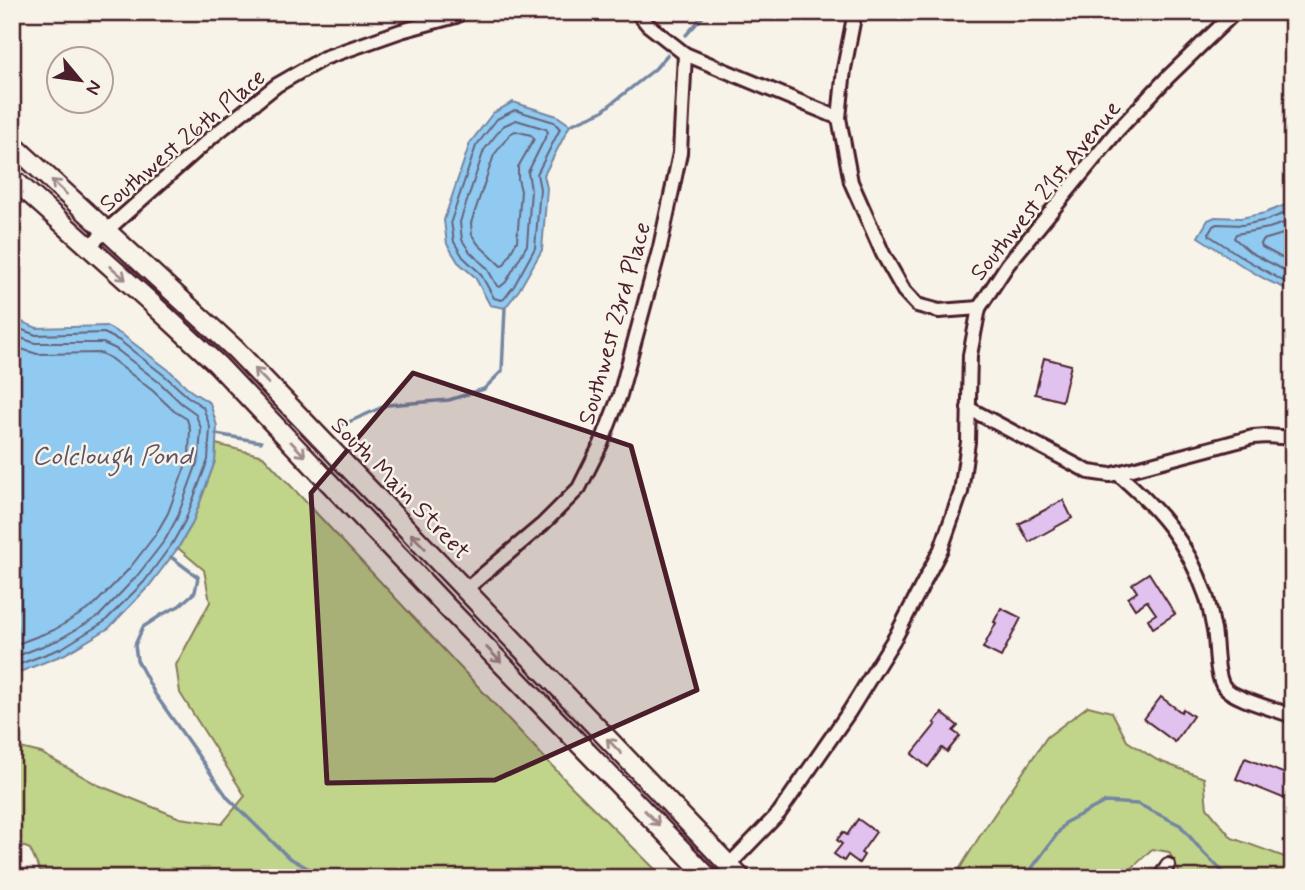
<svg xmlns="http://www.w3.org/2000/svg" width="1305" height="890" font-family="Mynerve,sans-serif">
  <rect width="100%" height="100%" fill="#f7f3e8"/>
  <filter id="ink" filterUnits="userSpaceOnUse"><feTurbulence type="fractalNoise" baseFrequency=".0143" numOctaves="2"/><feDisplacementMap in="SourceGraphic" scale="14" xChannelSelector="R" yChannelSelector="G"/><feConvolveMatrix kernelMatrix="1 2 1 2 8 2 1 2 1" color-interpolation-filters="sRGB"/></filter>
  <g filter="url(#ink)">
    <g fill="#c0d48a" stroke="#857a5a" stroke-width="2">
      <path d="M216 444 263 456 571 786 664 878H43L30 849 12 842V746L41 753 98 785 180 818 222 824 245 796 180 693 176 665 210 602 204 570 178 548 192 524 215 461Z"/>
      <path d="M1088 706 1112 712 1127 741 1157 760 1204 778 1207 808 1232 838 1293 860V878H1182L1169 852 1152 849 1127 873 1125 878H954L981 834 1047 737Z"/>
    </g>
    <g fill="#90caf0" stroke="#7486a1" stroke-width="2">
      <path d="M513 102 557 116 570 125 544 175 547 188 542 250 519 290 505 308 490 305 475 277 458 262 447 244 444 220 470 143 493 113Z"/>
      <path d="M1293 202V289C1274 290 1218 249 1198 237L1208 220 1215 217 1241 218 1265 213Z"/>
      <path d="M12 318 37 328 106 326 124 336 170 371 191 391 210 403 217 426 215 461 192 524 178 548 149 586 109 628 65 654 12 675Z"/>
    </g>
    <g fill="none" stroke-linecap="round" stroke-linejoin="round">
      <g stroke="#66637a" stroke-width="2">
        <path d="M515 110 554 122 560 129 537 174 540 189 535 248 514 286 504 299 501 300 494 298 480 273 463 257 454 242 451 221 476 146 497 119Z"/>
        <path d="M516 120 546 129 548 132 528 172 531 190 527 245 506 282 500 287 497 286 487 268 470 252 462 240 460 222 484 150 503 126Z"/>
        <path d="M515 131 531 135 534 139 518 167V179L521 191 517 241 504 265 501 266 478 244 472 235 471 223 494 155 510 134Z"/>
        <path d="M1293 210 1267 220 1243 225 1217 224 1213 226 1209 233 1210 236 1245 259 1283 281 1293 283"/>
        <path d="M1293 220 1269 228 1236 234 1234 238 1250 252 1293 275"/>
        <path d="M1293 231 1263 240 1261 244 1262 247 1293 264"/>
        <path d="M12 326 36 335 104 333 120 341 165 376 187 396 203 407 210 427 208 460 185 521 172 544 144 582 104 622 62 648 12 667"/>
        <path d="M12 335 35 343H103L116 349 160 383 181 403 195 413 201 428 199 458 177 518 165 540 137 576 99 616 58 640 12 658"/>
        <path d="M12 346 37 354 101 353 110 358 153 391 174 411 187 419 190 429 189 456 168 513 156 534 129 569 92 607 54 630 12 646"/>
      </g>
      <g stroke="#7486a1" stroke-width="3.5">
        <path d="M686 35 707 12"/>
        <path d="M570 125 601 112 655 69 667 55"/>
        <path d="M333 429 387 405 449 400 484 389 502 371 505 308"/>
        <path d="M216 434 261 442"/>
        <path d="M171 557 198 577 195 592 179 606 163 614 143 627 135 645 137 660 155 694 228 798 288 857 325 878"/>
        <path d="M1030 878 1032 868 1066 822 1105 802 1138 804 1180 825 1201 850 1229 878"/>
      </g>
    </g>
    <g fill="#e1c2ef" stroke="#4a1f2b" stroke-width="2">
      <path d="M1044 358 1071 365 1062 401 1035 394Z"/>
      <path d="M1063 500 1072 518 1029 542 1019 524Z"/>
      <path d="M1149 573 1175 614 1153 628 1148 619 1156 614 1147 601 1135 609 1128 598 1137 592 1132 584Z"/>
      <path d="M1001 608 1021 618 1001 657 983 648 996 623 994 622Z"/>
      <path d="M1161 697 1181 712 1183 709 1193 716 1175 742 1144 719Z"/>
      <path d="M942 713 958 726 953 731 960 736 947 752 942 748 928 767 912 754 936 724 934 723Z"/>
      <path d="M1245 758 1293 777V802L1236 779Z"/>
      <path d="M858 819 876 832 861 853 864 855 859 863 848 855 844 861 834 854 842 844 837 840 843 832 847 835Z"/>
    </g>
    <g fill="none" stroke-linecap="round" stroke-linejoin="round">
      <defs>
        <g id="street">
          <path d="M637 12 648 25 685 54 839 118"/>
          <path d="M855 12 844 69 839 118 851 182 883 254 904 291 917 305 939 311 979 308"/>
          <path d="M88 247 213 136 277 85 324 58 401 31 456 16 462 12"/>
          <path d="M968 408 1089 472 1110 475 1253 437 1267 436 1293 438"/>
          <path d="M1118 474C1159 509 1187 542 1205 593 1210 605 1211 618 1214 630 1217 645 1215 675 1224 687 1233 699 1278 710 1293 716"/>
          <path d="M465 590 543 524 579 488 601 444 620 395 660 247 680 153 685 54"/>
          <path d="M729 865 779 813 849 712 896 636 941 549 961 492 968 442 970 355 979 308 1008 264 1117 131 1167 78 1235 12"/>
          <path d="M1160 878 1168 865"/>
        </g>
        <g id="secondary">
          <path d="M12 144 235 349 741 878"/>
          <path d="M12 178 146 298 217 364 446 606 709 878"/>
        </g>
      </defs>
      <use href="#street" stroke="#4a1f2b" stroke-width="18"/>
      <use href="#secondary" stroke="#4a1f2b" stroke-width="23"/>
      <use href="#street" stroke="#f7f3e8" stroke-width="12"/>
      <use href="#secondary" stroke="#f7f3e8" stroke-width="18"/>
    </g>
    <defs><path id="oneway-shaft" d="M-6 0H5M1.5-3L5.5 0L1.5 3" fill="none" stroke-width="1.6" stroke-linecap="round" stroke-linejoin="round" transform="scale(1.75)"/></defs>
    <g stroke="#a0898a">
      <use href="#oneway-shaft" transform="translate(59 187) rotate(-137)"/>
      <use href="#oneway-shaft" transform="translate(118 273) rotate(41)"/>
      <use href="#oneway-shaft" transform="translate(261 376) rotate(-134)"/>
      <use href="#oneway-shaft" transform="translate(298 449) rotate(46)"/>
      <use href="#oneway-shaft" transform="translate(418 541) rotate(-134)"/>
      <use href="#oneway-shaft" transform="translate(494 655) rotate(46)"/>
      <use href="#oneway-shaft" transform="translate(614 746) rotate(-134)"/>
      <use href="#oneway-shaft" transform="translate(652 818) rotate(46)"/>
    </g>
  </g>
  <path fill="#4a1f2b" fill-opacity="0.2" stroke="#4a1f2b" stroke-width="5" stroke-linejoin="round" d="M413 373 631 446 697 690 495 780 327 783 311 493Z"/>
  <g text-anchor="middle" stroke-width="5" stroke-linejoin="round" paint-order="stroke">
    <g font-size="24" fill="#4a1f2b" stroke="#f7f3e8">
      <text transform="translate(182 140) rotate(-40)" y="8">Southwest 26th Place</text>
      <text transform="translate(1045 190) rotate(-51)" y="8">Southwest 21st Avenue</text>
      <text transform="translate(614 323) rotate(-74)" y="8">Southwest 23rd Place</text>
      <text transform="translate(401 488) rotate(46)" y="8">South Main Street</text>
    </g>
    <g font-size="26" font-style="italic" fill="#5f5266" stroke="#f7f3e8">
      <text x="112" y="464">Colclough Pond</text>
    </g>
  </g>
  <rect width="1305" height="890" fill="none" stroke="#f7f3e8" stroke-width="42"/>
  <rect x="21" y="21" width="1263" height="848" fill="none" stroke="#4a1f2b" stroke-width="2.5" filter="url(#ink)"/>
  <g transform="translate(80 80) rotate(119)"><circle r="33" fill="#f7f3e8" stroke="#b29e9c" stroke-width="2"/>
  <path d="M0-5L12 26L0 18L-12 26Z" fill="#4a1f2b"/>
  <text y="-10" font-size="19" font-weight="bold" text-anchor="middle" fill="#4a1f2b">N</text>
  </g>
</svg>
